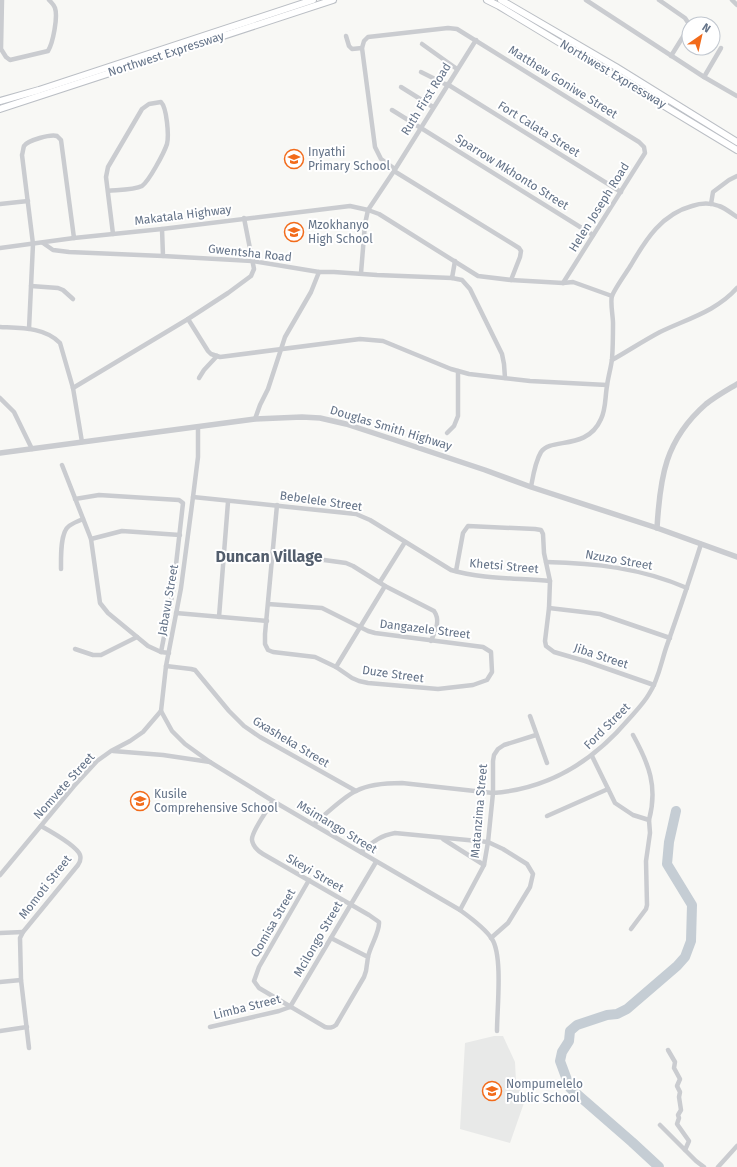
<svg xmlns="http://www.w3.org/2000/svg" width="737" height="1167" font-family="'Fira Sans',sans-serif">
  <rect width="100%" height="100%" fill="#f8f8f5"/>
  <path fill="#e8e9e8" d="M494 1036H503L515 1062 516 1082 525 1100 510 1143 460 1129 465 1043Z"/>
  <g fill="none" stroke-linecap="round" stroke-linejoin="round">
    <path stroke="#c5cdd4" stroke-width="10" d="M659 1167 632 1142 570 1088 560 1061 562 1052 569 1041 570 1031 577 1025 607 1015 617 1014 627 1009 677 966 685 957 691 941 692 905 667 864 669 842 676 811"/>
    <defs>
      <g id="secondary">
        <path d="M487 0 499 6 737 150"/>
        <path d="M501 0 616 67 737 142"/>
        <path d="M0 101 39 90 313 0"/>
        <path d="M0 109 333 0"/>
      </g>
    </defs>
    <use href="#secondary" stroke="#bbbfc5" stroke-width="8"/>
    <g stroke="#caccd0" stroke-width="4.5">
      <path d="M2 0 1 49 6 57 10 60 48 51C53 43 58 17 55 8 54 5 51 2 49 0"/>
      <path d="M586 0 704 77 737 96"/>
      <path d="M659 0 685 18 689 24"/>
      <path d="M732 0 737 5"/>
      <path d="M346 36 349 46 352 49 362 48"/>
      <path d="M422 44 457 69"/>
      <path d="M671 56 689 27"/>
      <path d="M421 72 447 85"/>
      <path d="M704 77 721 48"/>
      <path d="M447 84 621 192"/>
      <path d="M401 87 433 107"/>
      <path d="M392 110 593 235"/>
      <path d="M395 169 381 159 375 147 362 48 364 41 368 37 448 28 457 29 639 142 644 147 645 153 563 283"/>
      <path d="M394 171 519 248 521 251 520 257 511 280"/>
      <path d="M108 191C117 190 134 190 142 186 149 181 164 153 167 144 169 136 167 108 161 102L149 104 142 109 108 167 106 177 113 234"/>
      <path d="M0 204 28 201"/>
      <path d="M711 204 713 192 729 180 737 176"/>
      <path d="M162 229 163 256 252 261 319 272H334L377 275 452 278 455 261"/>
      <path d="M43 243 53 250 69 252 163 256"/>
      <path d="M0 248 74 238 162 229 350 206 368 210 379 214 478 276 511 280 563 283 573 282 612 296"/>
      <path d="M361 273 365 224 368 210 394 171 476 40"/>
      <path d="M452 278 462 280 470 289 502 354 504 364 505 378"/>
      <path d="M31 286 58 288 63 290 73 299"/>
      <path d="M188 319 208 351 211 354 220 357 360 339 383 341 451 369 469 374 530 381 607 385"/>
      <path d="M0 327C20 328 45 327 60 343L73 388 82 442"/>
      <path d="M29 329 33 244 22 155C23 152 23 149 24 146 28 140 51 134 57 136L61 140 74 238"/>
      <path d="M612 360C628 351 643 341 660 332 687 319 717 311 737 288"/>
      <path d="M199 378 204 370 217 356"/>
      <path d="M73 388 188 319 228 293 251 276 254 269 244 218"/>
      <path d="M0 398 14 412 32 449"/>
      <path d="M255 419 260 405 268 389 285 337 311 292 319 272"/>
      <path d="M447 433 454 426 458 416V371"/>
      <path d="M62 465 91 539 100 603 108 613 148 646 161 652 169 653"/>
      <path d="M531 487C533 476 535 462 541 452 551 437 587 451 601 419 606 409 605 397 607 386 608 377 611 368 612 359 613 347 613 335 613 323 613 316 610 302 612 296 615 288 626 273 631 265 646 239 662 214 692 206 701 203 711 203 719 206 725 208 731 213 737 217"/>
      <path d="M193 497 356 514 370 520 451 570C481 579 518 578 550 581"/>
      <path d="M75 499 99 495 179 500 183 503 173 591 161 652"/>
      <path d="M91 539 122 531 180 535"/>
      <path d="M273 553 346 563 353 566 385 586 434 611C441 621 435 631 431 641"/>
      <path d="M546 562C595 563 641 568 687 588"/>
      <path d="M61 569C61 558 60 532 69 526 73 523 78 521 83 519"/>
      <path d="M456 571 463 533 468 526 535 529 541 530 543 534 544 553 550 581 549 608 545 641 546 646 554 652 585 661 654 685"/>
      <path d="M380 582 405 542"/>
      <path d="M268 604 322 608 368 631 375 633 483 647 491 652 492 672 487 680 473 685 438 689 368 683 359 681 352 678 336 667 315 657 273 652 268 650 265 644V634L277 505"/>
      <path d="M549 608 600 614 670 638"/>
      <path d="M176 613 267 621"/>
      <path d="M219 617 228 502"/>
      <path d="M75 649 93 655H101L137 637"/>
      <path d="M166 666 191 669 195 670 229 711 244 726 260 737 356 791"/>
      <path d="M336 667 385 586"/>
      <path d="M161 711 172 731 185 744 210 762 273 801 460 910C471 918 485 928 492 939 503 956 497 1009 497 1031"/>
      <path d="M530 716 547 763"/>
      <path d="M113 751 163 755 210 762"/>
      <path d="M592 756 615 803 633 815 649 820C658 787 649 764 633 735"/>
      <path d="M273 801C268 809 251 832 252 840 253 847 258 851 263 854L369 915 379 922C380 932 370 946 368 957"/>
      <path d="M547 816 608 789"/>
      <path d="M314 824C325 815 343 797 356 791 369 784 387 783 402 783L493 793C548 789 593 761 628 720 635 712 644 703 649 694 658 681 661 663 666 648 678 614 690 579 701 544"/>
      <path d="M443 839 484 865"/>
      <path d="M361 852C373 842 379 836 395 833L488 842 503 849 527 864 533 874 530 887 508 923 491 938"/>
      <path d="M0 875 74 786 97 761 111 751 130 741 143 732 161 711 166 666 181 588 193 497 198 457V427"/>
      <path d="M309 880 259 967 254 981 259 988 325 1027C330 1028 332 1028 336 1025L364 977 366 971 368 957 331 938"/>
      <path d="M460 910 484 865 488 842 493 793V761L494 755 498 749 504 745 536 735"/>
      <path d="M631 929 646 909 647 905 646 861 650 833 649 820"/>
      <path d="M0 933 23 932"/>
      <path d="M0 982 21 980"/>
      <path d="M290 1007 376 862"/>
      <path d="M210 1027 279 1011 290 1007"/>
      <path d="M0 1031 27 1027"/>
      <path d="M29 1048 21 980 20 938 23 932 78 865C80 862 81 858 80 855 77 846 50 831 41 826"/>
      <path d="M668 1050 675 1062 674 1068 680 1079 677 1086 680 1092 679 1097 681 1110 678 1115 679 1118 677 1124 689 1141 685 1150"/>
      <path d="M660 1125 696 1161 704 1167"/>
      <path d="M718 1167 737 1146"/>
    </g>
    <g stroke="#caccd0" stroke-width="5.5">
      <path d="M0 453 255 419 302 417 320 418 346 424 395 440 485 470 531 487 657 528 737 557"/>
      <path d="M657 528C660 477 665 440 706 404 716 396 727 390 737 384"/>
    </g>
    <use href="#secondary" stroke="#fff" stroke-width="6"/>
  </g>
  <defs>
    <symbol id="school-ring" viewBox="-11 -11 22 22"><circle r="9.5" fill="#fff" stroke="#f26b1b" stroke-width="1.5"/><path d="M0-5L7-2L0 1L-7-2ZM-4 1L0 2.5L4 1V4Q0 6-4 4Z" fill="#f26b1b"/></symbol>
  </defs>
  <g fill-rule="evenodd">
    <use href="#school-ring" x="283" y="148" width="22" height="22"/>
    <use href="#school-ring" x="283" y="221" width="22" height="22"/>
    <use href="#school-ring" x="129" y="790" width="22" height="22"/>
    <use href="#school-ring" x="481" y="1080" width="22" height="22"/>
  </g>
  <g text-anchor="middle" stroke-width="4" stroke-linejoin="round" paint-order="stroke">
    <g font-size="12" fill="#647388" stroke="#fff">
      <text transform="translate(166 54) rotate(-18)" y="4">Northwest Expressway</text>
      <text transform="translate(613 74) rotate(31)" y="4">Northwest Expressway</text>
      <text transform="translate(563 82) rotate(32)" y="4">Matthew Goniwe Street</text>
      <text transform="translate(426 99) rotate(-58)" y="4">Ruth First Road</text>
      <text transform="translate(539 129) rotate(32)" y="4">Fort Calata Street</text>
      <text transform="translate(512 172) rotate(32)" y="4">Sparrow Mkhonto Street</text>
      <text transform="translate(599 207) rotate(-58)" y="4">Helen Joseph Road</text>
      <text transform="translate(183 215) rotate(-7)" y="4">Makatala Highway</text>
      <text transform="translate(250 253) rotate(6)" y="4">Gwentsha Road</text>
      <text transform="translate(391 428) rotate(17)" y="4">Douglas Smith Highway</text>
      <text transform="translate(321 501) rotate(8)" y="4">Bebelele Street</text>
      <text transform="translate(619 560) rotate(10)" y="4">Nzuzo Street</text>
      <text transform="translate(504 566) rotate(5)" y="4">Khetsi Street</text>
      <text transform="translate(168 600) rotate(-80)" y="4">Jabavu Street</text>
      <text transform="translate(425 629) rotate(7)" y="4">Dangazele Street</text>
      <text transform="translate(601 656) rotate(18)" y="4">Jiba Street</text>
      <text transform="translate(393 674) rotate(8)" y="4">Duze Street</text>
      <text transform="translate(607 726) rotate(-45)" y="4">Ford Street</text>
      <text transform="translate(291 742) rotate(31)" y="4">Gxasheka Street</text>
      <text transform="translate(64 786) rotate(-48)" y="4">Nomvete Street</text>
      <text transform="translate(479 811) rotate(-85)" y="4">Matanzima Street</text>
      <text transform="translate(337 827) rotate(31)" y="4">Msimango Street</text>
      <text transform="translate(315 873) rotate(30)" y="4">Skeyi Street</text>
      <text transform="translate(45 887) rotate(-52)" y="4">Momoti Street</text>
      <text transform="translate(273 923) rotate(-60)" y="4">Qomisa Street</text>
      <text transform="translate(318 939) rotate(-60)" y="4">Mcilongo Street</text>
      <text transform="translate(247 1007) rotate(-14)" y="4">Limba Street</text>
    </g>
    <g font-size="12" fill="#647388" stroke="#fff" text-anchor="start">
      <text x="308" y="156">Inyathi<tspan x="308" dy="14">Primary School</tspan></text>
      <text x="308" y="229">Mzokhanyo<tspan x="308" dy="14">High School</tspan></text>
      <text x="154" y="798">Kusile<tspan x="154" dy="14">Comprehensive School</tspan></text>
      <text x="506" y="1088">Nompumelelo<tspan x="506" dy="14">Public School</tspan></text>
    </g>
    <g font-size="16" font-weight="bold" fill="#535e6d" stroke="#fff">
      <text x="269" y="562">Duncan Village</text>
    </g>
  </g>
  <g transform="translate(701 36) rotate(34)"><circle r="19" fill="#ffffff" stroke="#c1c7cf"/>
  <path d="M0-3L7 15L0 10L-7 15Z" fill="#f26b1b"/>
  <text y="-6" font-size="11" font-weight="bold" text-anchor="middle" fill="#647388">N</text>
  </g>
</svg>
